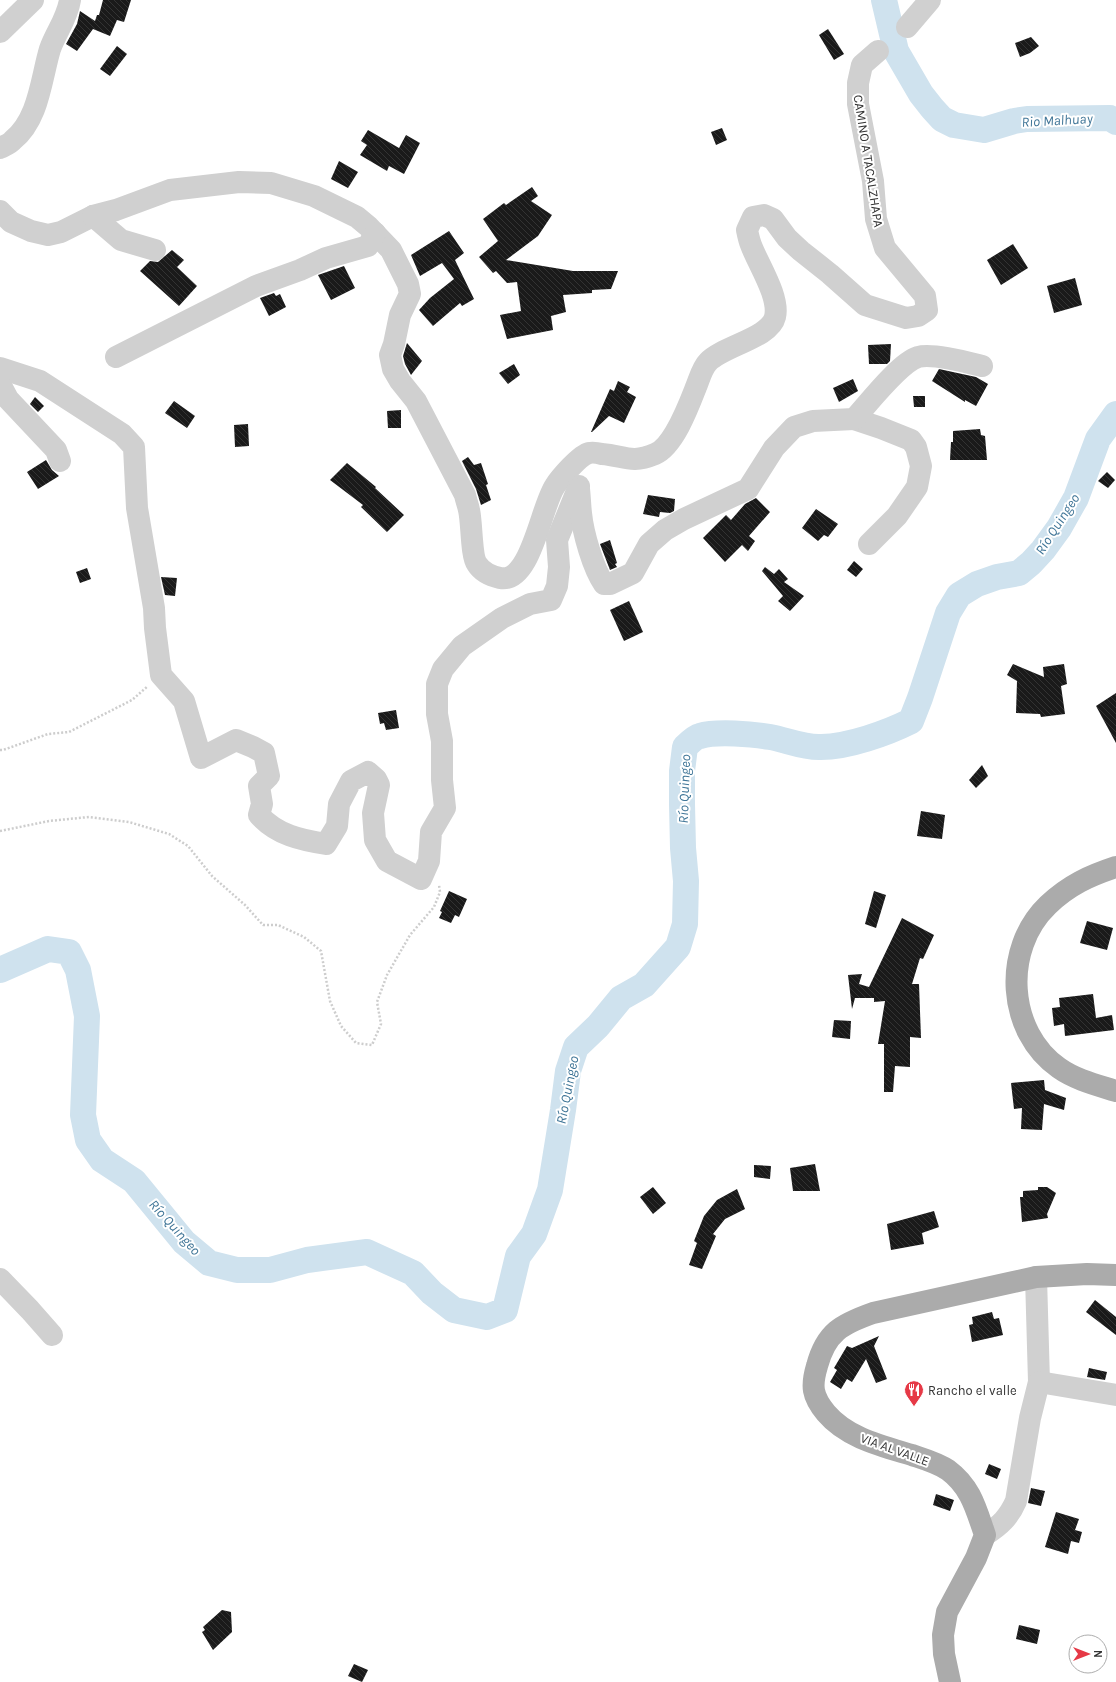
<svg xmlns="http://www.w3.org/2000/svg" width="1116" height="1682" font-family="Karla,sans-serif">
  <defs>
    <pattern id="building-back-hatch" width="6" height="6" patternUnits="userSpaceOnUse"><rect width="6" height="6" fill="#1a1a1a"/><path d="M-1 5l2 2M0 0l6 6M5-1l2 2" fill="none" stroke="#333"/></pattern>
  </defs>
  <rect width="100%" height="100%" fill="#fff"/>
  <g fill="none" stroke-linecap="round" stroke-linejoin="round">
    <g stroke="#cfe2ee" stroke-width="26">
      <path d="M884 0 896 51 921 94 932 108 942 119 954 125 984 130 1014 121 1027 119 1110 118 1116 122"/>
      <path d="M0 970 48 949 69 952 78 970 87 1016 83 1115 88 1140 102 1160 134 1181 184 1242 209 1263 237 1270H270L307 1260 367 1252 413 1273 432 1293 454 1310 487 1317 505 1310 518 1256 534 1234 550 1190 563 1110 568 1071 576 1047 598 1026 621 998 644 985 678 947 685 924 686 881 683 848 682 804V771L685 747C689 743 695 737 700 736 716 731 753 734 770 737 787 740 804 748 821 747 848 747 887 733 911 721L920 698 948 613 959 595 977 584 997 577 1019 573 1031 563 1043 550 1059 528 1076 498 1098 439 1116 414"/>
    </g>
  </g>
  <g fill="url(#building-back-hatch)">
    <path d="M103 0H131L124 22 117 20 110 36 93 29 77 51 66 44 77 24 80 11 95 21 97 15H99Z"/>
    <path d="M828 29 844 54 834 60 819 35Z"/>
    <path d="M1031 37 1039 46 1030 53 1020 57 1015 43Z"/>
    <path d="M117 46 127 54 110 76 100 69Z"/>
    <path d="M722 128 727 140 716 145 711 132Z"/>
    <path d="M368 130 399 148 406 135 420 143 404 174 389 166 387 171 360 155 367 145 361 141Z"/>
    <path d="M339 161 358 172 348 188 331 179Z"/>
    <path d="M532 187 538 196 531 201 552 215 538 236 506 260 573 271H618L611 289 592 290V293L563 295 566 312 551 316 553 330 507 339 500 315 521 311 517 282 507 283 496 271 493 273 479 257 498 241 483 219 504 203 506 205Z"/>
    <path d="M449 231 464 253 455 260 474 299 462 306 460 303 433 326 419 310 430 298 454 279 442 263 420 276 411 255Z"/>
    <path d="M1013 244 1028 268 1001 285 987 260Z"/>
    <path d="M172 250 184 260 177 267 197 286 179 306 140 271 150 261 158 262Z"/>
    <path d="M344 266 355 288 331 300 318 275Z"/>
    <path d="M1075 278 1082 305 1054 313 1047 286Z"/>
    <path d="M274 293 276 296 280 294 286 307 269 316 260 298Z"/>
    <path d="M407 343 422 361 411 375 405 364 403 356Z"/>
    <path d="M891 344 890 361 887 364H869L868 345Z"/>
    <path d="M514 364 520 375 508 384 499 373Z"/>
    <path d="M939 369 976 377 988 384 976 406 965 400V402L932 381Z"/>
    <path d="M853 379 858 391 839 402 833 388Z"/>
    <path d="M618 381 630 387 627 392 636 397 624 423 609 416 592 432H591L610 389 614 391Z"/>
    <path d="M913 396H925V407H914Z"/>
    <path d="M35 397 44 406 38 412 30 404Z"/>
    <path d="M174 401 195 416 187 428 165 413Z"/>
    <path d="M401 410V428H388L387 411Z"/>
    <path d="M248 424 249 446 235 447 234 425Z"/>
    <path d="M980 429 981 435 985 436 987 460H950L951 442H953V431Z"/>
    <path d="M468 457 474 465 481 463 488 484 486 485 491 500 481 505 476 489 462 461Z"/>
    <path d="M46 460 52 470 59 476 38 489 27 472Z"/>
    <path d="M347 463 376 487 375 488 404 515 387 532 361 507 363 505 330 480Z"/>
    <path d="M1107 472 1115 480 1108 488 1098 481Z"/>
    <path d="M648 495 675 499 674 511 670 513 660 512 659 517 643 514Z"/>
    <path d="M756 498 770 512 749 536 755 541 748 551 742 545 725 562 703 538 726 515 731 520 745 504Z"/>
    <path d="M816 509 838 524 828 537 824 535 818 541 802 528Z"/>
    <path d="M610 540 617 563 615 564 617 567 610 570 600 544Z"/>
    <path d="M854 561 863 569 856 577 847 570Z"/>
    <path d="M765 567 774 574 779 569 788 579 784 582 804 596 790 611 778 601 783 596 762 571Z"/>
    <path d="M87 568 91 579 80 583 76 572Z"/>
    <path d="M161 577 177 578 175 596 165 595Z"/>
    <path d="M629 601 643 632 624 641 610 610Z"/>
    <path d="M1013 664 1044 677 1043 667 1064 664 1067 684 1061 686 1065 714 1041 717 1040 714 1016 713 1017 681 1007 675Z"/>
    <path d="M1116 693V743L1096 706Z"/>
    <path d="M396 710 399 728 386 730 384 723 380 724 378 713Z"/>
    <path d="M982 765 988 776 976 788 969 780Z"/>
    <path d="M921 811 945 815 942 839 917 836Z"/>
    <path d="M449 891 467 899 459 917 455 915 451 923 439 918 442 912 440 911Z"/>
    <path d="M874 891 886 895 876 928 865 924Z"/>
    <path d="M902 918 934 935 923 959 920 958 912 984H919L921 1038 910 1037V1067L895 1066 893 1092H884V1044H878L885 1001 874 1002V998H855L852 1009 848 975 862 974 859 984 869 987Z"/>
    <path d="M1087 921 1113 928 1107 950 1080 943Z"/>
    <path d="M1093 994 1096 1018 1112 1015 1114 1030 1065 1036 1064 1024 1054 1026 1052 1008 1060 1007 1059 998Z"/>
    <path d="M834 1020 851 1021 850 1039 832 1037Z"/>
    <path d="M1044 1080 1045 1090 1066 1098 1064 1110 1044 1104 1042 1130 1021 1129 1022 1108 1014 1109 1011 1083Z"/>
    <path d="M815 1164 820 1191H793L790 1168Z"/>
    <path d="M754 1165 771 1166 770 1179 754 1177Z"/>
    <path d="M653 1187 666 1203 653 1214 640 1197Z"/>
    <path d="M1038 1187H1047L1056 1193 1047 1214 1048 1218 1022 1222 1020 1197H1023V1191L1038 1190Z"/>
    <path d="M737 1189 745 1209 725 1219 713 1234 716 1236 702 1269 689 1265 697 1243 694 1241 704 1216 717 1200Z"/>
    <path d="M934 1211 939 1227 922 1233 924 1244 891 1250 887 1224Z"/>
    <path d="M1095 1300 1116 1317V1335L1086 1312Z"/>
    <path d="M992 1312 994 1319 999 1318 1003 1335 972 1342 969 1325 973 1324 972 1317Z"/>
    <path d="M879 1336 874 1346 887 1379 876 1383 866 1359 852 1382 847 1379 841 1389 830 1382 837 1370 834 1368 847 1346 852 1348Z"/>
    <path d="M1089 1368 1107 1372 1105 1380 1087 1377Z"/>
    <path d="M989 1464 1001 1469 997 1479 985 1474Z"/>
    <path d="M1031 1488 1045 1491 1041 1506 1028 1503Z"/>
    <path d="M936 1494 954 1500 950 1511 933 1505Z"/>
    <path d="M1056 1512 1079 1519 1075 1530 1082 1532 1079 1543 1071 1541 1068 1554 1045 1547Z"/>
    <path d="M222 1610 231 1612 232 1632 213 1650 202 1632 205 1630 203 1627Z"/>
    <path d="M1019 1625 1040 1630 1037 1644 1016 1639Z"/>
    <path d="M354 1664 368 1670 362 1682 348 1676Z"/>
  </g>
  <g fill="none" stroke-linecap="round" stroke-linejoin="round">
    <g stroke="#cdcdcd" stroke-width="2.5" stroke-dasharray="2 2" stroke-linecap="butt">
      <path d="M0 750H3L48 734 69 732 132 700 148 686"/>
      <path d="M0 831 49 821 89 817 129 822 169 834 188 846 212 876 245 905 263 925H278L304 937 321 951 330 1001 341 1026 356 1043 372 1045 381 1024 377 1002 387 975 410 935 434 907 440 892 439 885"/>
    </g>
    <g stroke="#d0d0d0" stroke-width="22">
      <path d="M907 27 930 0"/>
      <path d="M0 32 33 0"/>
      <path d="M0 148C4 146 10 144 13 140 39 119 41 79 50 49 56 32 67 19 70 0"/>
      <path d="M0 211 11 222 31 231 48 235 61 232 93 216 116 210 170 190 239 182 271 183 314 196 357 217 369 227 391 250 408 284 410 294 400 315 394 344 390 355 393 369 400 381 416 401 465 495C466 500 468 505 469 510 472 522 471 556 477 564 482 572 491 576 500 578 531 584 541 506 555 486 560 478 580 455 589 453 593 452 598 453 602 454 625 456 631 464 655 454 674 446 689 405 696 387 699 380 702 368 708 362 723 346 770 338 775 317 780 297 758 264 751 245 749 240 748 235 747 230L753 217 764 215 773 219 787 238 801 251 830 274 865 305 906 318 918 316 927 310 925 296 885 248 876 219 873 181 858 104V83L862 65 878 51"/>
      <path d="M93 216 121 240 155 250"/>
      <path d="M116 357 256 286 300 270 326 258 368 246 375 233"/>
      <path d="M0 368 40 381 122 434 134 447 137 508 154 608 155 628 161 675 184 701 201 758 236 740 253 747 264 753 269 776 259 786 262 804 259 815C277 835 301 840 326 844L337 826 339 804 351 781 368 772 376 779 379 785 373 813 375 840 387 861 421 879 429 861 431 832 445 808 442 780V741L437 714V684L443 669 462 646 502 618 530 604 551 600 557 586 559 567 557 540 579 486"/>
      <path d="M0 384 8 399 56 450 60 461"/>
      <path d="M854 419 881 428 911 440 916 447 921 466 917 487 897 516 869 544"/>
      <path d="M579 489C580 497 580 505 581 513 583 533 593 568 604 584H610L633 573 649 544 665 530 684 519 748 489 774 448 794 427 813 421 854 419C868 404 899 363 918 357 932 353 966 362 982 366"/>
      <path d="M1036 1277 1039 1382"/>
      <path d="M0 1279 30 1310 52 1335"/>
      <path d="M985 1535C1000 1526 1009 1517 1016 1501L1030 1418 1039 1382 1116 1395"/>
    </g>
    <g stroke="#ababab" stroke-width="22">
      <path d="M1116 867C1089 876 1069 885 1048 905 1002 949 1007 1032 1059 1068 1076 1080 1097 1085 1116 1091"/>
      <path d="M950 1682 944 1654 943 1635 947 1612 976 1558 985 1535C976 1509 971 1487 948 1470 938 1463 924 1459 912 1455 882 1446 847 1438 826 1413 812 1396 811 1386 817 1366 826 1332 842 1324 873 1313L1036 1277 1087 1274 1116 1275"/>
    </g>
  </g>
  <defs>
    <symbol id="restaurant-pin" viewBox="-11 -11 22 30"><path d="M0 17L-7.5 6A9.5 9.5 0 1 1 7.5 6Z" fill="#e63946" stroke="#fff"/><path d="M-5-6h1v4h1v-4h1v4h1v-4h1v5L-1.5 .5V6h-2V.5L-5-1ZM5-6V6H3V1.5H1.5Q1.5-4 5-6Z" fill="#fff"/></symbol>
  </defs>
  <g fill-rule="evenodd">
    <use href="#restaurant-pin" x="903" y="1379" width="22" height="30"/>
  </g>
  <g text-anchor="middle" stroke-width="4" stroke-linejoin="round" paint-order="stroke">
    <g font-size="13" fill="#333" stroke="#fff">
      <text transform="translate(869 161) rotate(81)" y="5">CAMINO A TACALZHAPA</text>
      <text transform="translate(895 1449) rotate(20)" y="5">VIA AL VALLE</text>
    </g>
    <g font-size="13" fill="#333" stroke="#fff" text-anchor="start">
      <text x="928" y="1395">Rancho el valle</text>
    </g>
    <g font-size="14" font-style="italic" fill="#3f7597" stroke="#fff">
      <text transform="translate(1057 120) rotate(-3)" y="5">Rio Malhuay</text>
      <text transform="translate(1057 524) rotate(-57)" y="5">Río Quingeo</text>
      <text transform="translate(684 789) rotate(-88)" y="5">Río Quingeo</text>
      <text transform="translate(567 1090) rotate(-79)" y="5">Río Quingeo</text>
      <text transform="translate(175 1227) rotate(48)" y="5">Río Quingeo</text>
    </g>
  </g>
  <g transform="translate(1088 1654) rotate(90)"><circle r="19" fill="#ffffff" stroke="#adadad"/>
  <path d="M0-3L7 15L0 10L-7 15Z" fill="#e63946"/>
  <text y="-6" font-size="11" font-weight="bold" text-anchor="middle" fill="#333333">N</text>
  </g>
</svg>
